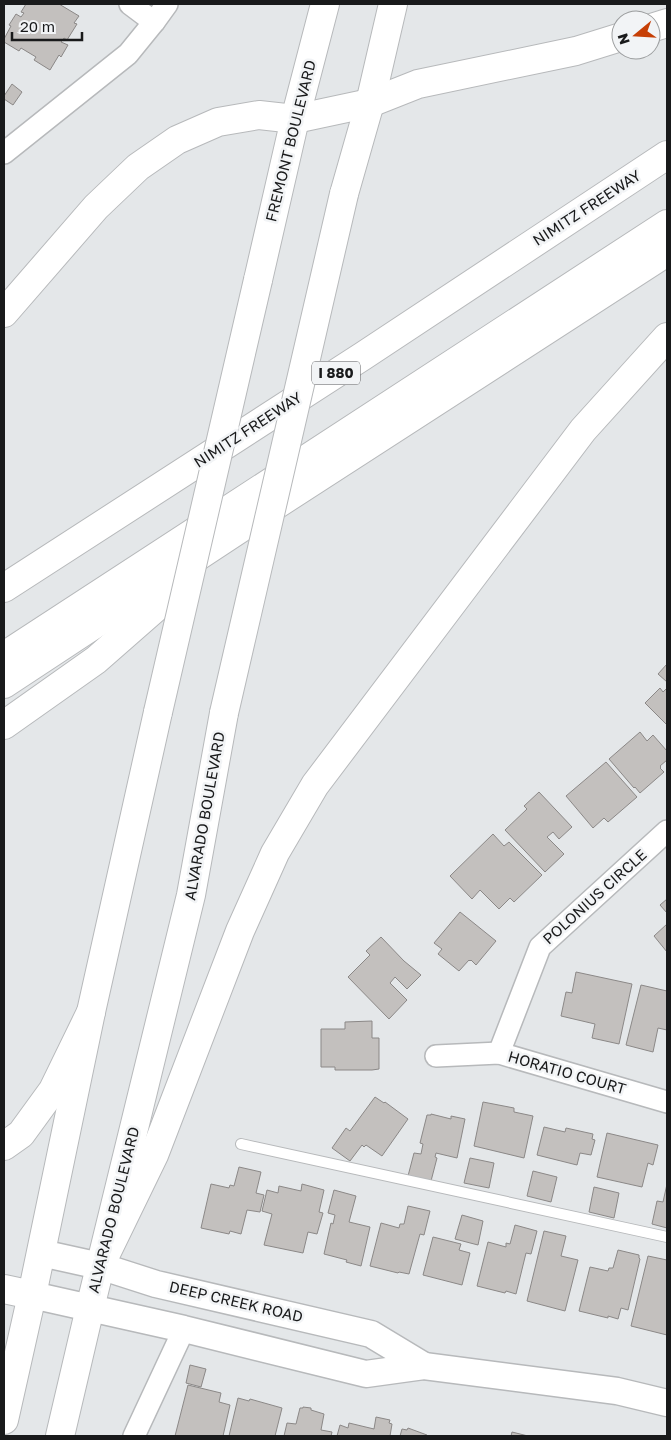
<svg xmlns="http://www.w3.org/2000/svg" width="671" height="1440" font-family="'Golos Text',sans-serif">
  <rect width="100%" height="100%" fill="#e4e7e9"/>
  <g fill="#c3c0be" stroke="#8b8887">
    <path d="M26 4H59L79 16 74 23 77 24 67 40 64 38 61 42 68 45 61 57 59 55 50 70 34 60 36 57 21 48 19 51 4 42V39L11 26 9 25 16 14 21 17 24 13 21 12Z"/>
    <path d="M12 84 22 92 13 105 4 99V96Z"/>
    <path d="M667 664V682L658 674Z"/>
    <path d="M660 688 663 692 667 688V725L645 703Z"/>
    <path d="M640 732 647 741 653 735 667 751V760L660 766 661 767 660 768 664 772 640 793 635 787 634 788 609 759Z"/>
    <path d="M606 762 637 797 608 822 604 818 593 828 566 796Z"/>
    <path d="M539 792 572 827 559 839 553 832 547 837 564 854 545 872 505 830 527 809 524 806Z"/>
    <path d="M493 834 504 846 509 842 542 875 514 902 510 898 499 909 480 890 472 899 450 876Z"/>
    <path d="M667 899V913L660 905Z"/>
    <path d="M460 912 496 941 476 965 471 960 470 961 469 960 459 971 438 954 442 949 434 943Z"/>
    <path d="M667 924V952L654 936Z"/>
    <path d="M381 937 404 961 421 975 407 989 395 977 390 983 407 1000 389 1019 348 977 370 955 366 951Z"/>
    <path d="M576 972 632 984 619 1044 592 1038 595 1024 561 1016 566 992 572 993Z"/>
    <path d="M641 985 667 991V1030L658 1028 653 1052 626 1045Z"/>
    <path d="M372 1021V1038H379V1069L372 1070H335V1067H321V1029H345V1022Z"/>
    <path d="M375 1097 384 1103 385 1102 408 1119 382 1156 366 1145 364 1147 362 1145 350 1161 332 1148 346 1128 350 1131Z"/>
    <path d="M483 1102 514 1108V1112L533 1116 524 1158 474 1146Z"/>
    <path d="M431 1114 451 1119V1116L465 1119 457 1158 436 1153 435 1157 437 1158 431 1181 408 1176 414 1153 421 1154 423 1144 420 1143 427 1115H431Z"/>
    <path d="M544 1127 565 1132 566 1128 593 1134 592 1139 595 1140 591 1155 580 1153 577 1165 537 1155Z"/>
    <path d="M607 1133 658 1145 653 1165 648 1163 642 1187 597 1177Z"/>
    <path d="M470 1158 494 1163 489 1188 464 1183Z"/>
    <path d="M239 1167 261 1172 256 1193 264 1195 260 1212 247 1210 241 1234 230 1231 229 1234 201 1228 211 1184 229 1188 230 1185 234 1186Z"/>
    <path d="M533 1171 557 1177 551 1202 527 1196Z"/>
    <path d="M302 1184 324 1190 319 1212 323 1213 317 1234 308 1232 303 1253 264 1245 272 1214 262 1211 267 1190 278 1193 279 1186 301 1191Z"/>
    <path d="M667 1184V1228L652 1224 657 1201 663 1202Z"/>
    <path d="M594 1187 619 1193 614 1218 589 1212Z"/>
    <path d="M334 1190 356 1196 349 1222 370 1227 361 1266 346 1262 347 1260 324 1254 331 1223 333 1224 335 1215 328 1213Z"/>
    <path d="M408 1206 430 1211 424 1235 420 1234 409 1274 399 1272 398 1273 370 1266 381 1223 399 1228 400 1224H404Z"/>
    <path d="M462 1215 483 1221 478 1245 455 1239Z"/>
    <path d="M515 1225 537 1231 531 1254 526 1253 516 1294 506 1291 505 1293 477 1286 488 1242 506 1247V1243L510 1244Z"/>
    <path d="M544 1231 566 1236 561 1256 578 1260 565 1311 527 1301Z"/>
    <path d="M433 1237 461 1244 459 1250 470 1253 462 1285 423 1275Z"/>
    <path d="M618 1250 639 1255V1258L640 1259 628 1310 621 1308 618 1319 608 1316V1318L579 1311 590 1267 608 1271 609 1268H613Z"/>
    <path d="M648 1256 667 1260V1335L631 1326Z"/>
    <path d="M190 1365 206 1369 201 1387 186 1383Z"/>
    <path d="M188 1385 221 1393 219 1402 230 1405 223 1436H175Z"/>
    <path d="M238 1398 249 1401 250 1399 282 1408 275 1436H229Z"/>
    <path d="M303 1407 311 1408V1410L324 1414 321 1430 332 1432 331 1436H284L287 1423 296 1424 300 1408H303Z"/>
    <path d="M376 1417 390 1420 389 1423 392 1424 390 1436H337L340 1425 348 1428 349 1423 374 1429Z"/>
    <path d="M408 1428 427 1435V1436H400L402 1429 407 1430Z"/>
    <path d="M512 1432 528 1436H511Z"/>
  </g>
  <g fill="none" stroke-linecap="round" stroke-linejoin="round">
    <defs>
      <path id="service" d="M241 1144 667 1237"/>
      <g id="minor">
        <path d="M130 4 154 22"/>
        <path d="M4 153 128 54 154 22 167 4"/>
        <path d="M499 1053 540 947 667 831"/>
        <path d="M436 1056 499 1053 667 1102"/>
        <path d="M134 1436 184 1329"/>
      </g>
      <g id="tertiary">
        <path d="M41 1253 100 1266 156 1284 371 1334 424 1366"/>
        <path d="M32 1295 184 1329 366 1374 424 1366 617 1391 667 1403"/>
      </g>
      <g id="secondary">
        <path d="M4 1420 32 1295"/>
        <path d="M60 1436 90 1308"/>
      </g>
      <g id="primary">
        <path d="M344 194 370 103 393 4"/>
        <path d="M258 280 295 119 325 4"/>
        <path d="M32 1295 91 1012 158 712"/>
        <path d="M90 1308 191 895 224 713"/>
      </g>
      <g id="motorway">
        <path d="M651 28 667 23"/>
        <path d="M4 313 96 207 138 167 177 140 218 122 259 115 295 119 370 103 418 84 576 51 621 37"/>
        <path d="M4 588 363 356 667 155"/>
        <path d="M4 656 667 224"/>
        <path d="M4 684 265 512 667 252"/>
        <path d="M4 725 96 660 185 582"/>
        <path d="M4 1146 21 1134 53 1090 91 1012"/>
        <path d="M100 1266 154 1155 240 931 275 853 315 785 583 430 667 337"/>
        <path d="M4 1289 32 1295"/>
      </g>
    </defs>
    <use href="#service" stroke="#b7b9bb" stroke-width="12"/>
    <use href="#minor" stroke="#b7b9bb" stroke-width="24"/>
    <use href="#tertiary" stroke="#b7b9bb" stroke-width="29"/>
    <use href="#secondary" stroke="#b7b9bb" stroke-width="30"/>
    <use href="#primary" stroke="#b7b9bb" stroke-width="30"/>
    <use href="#motorway" stroke="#b7b9bb" stroke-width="30"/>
    <use href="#service" stroke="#fff" stroke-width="10"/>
    <use href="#minor" stroke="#fff" stroke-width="21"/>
    <use href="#tertiary" stroke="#fff" stroke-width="26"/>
    <use href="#secondary" stroke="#fff" stroke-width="28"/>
    <use href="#primary" stroke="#fff" stroke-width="28"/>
    <use href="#motorway" stroke="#fff" stroke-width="28"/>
    <defs>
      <g id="primary-bridge">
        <path d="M158 712 258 280"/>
        <path d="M224 713 344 194"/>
      </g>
    </defs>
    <use href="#primary-bridge" stroke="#b7b9bb" stroke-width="30" stroke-linecap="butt"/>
    <use href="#primary-bridge" stroke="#fff" stroke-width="28"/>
  </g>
  <g text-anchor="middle" stroke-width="5" stroke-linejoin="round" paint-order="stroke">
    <rect fill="#f2f4f6" stroke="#5a5b5d" stroke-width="1" x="312" y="361.5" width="48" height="23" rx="4"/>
    <g font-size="14" font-weight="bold" fill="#191a1b">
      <text x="336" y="378">I 880</text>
    </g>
    <g font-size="15" fill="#191a1b" stroke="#f2f4f6">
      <text transform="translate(291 141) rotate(-76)" y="5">FREMONT BOULEVARD</text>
      <text transform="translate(587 208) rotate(-33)" y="5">NIMITZ FREEWAY</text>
      <text transform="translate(248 430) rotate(-33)" y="5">NIMITZ FREEWAY</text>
      <text transform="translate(205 816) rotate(-80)" y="5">ALVARADO BOULEVARD</text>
      <text transform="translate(595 897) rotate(-42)" y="5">POLONIUS CIRCLE</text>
      <text transform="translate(567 1073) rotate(16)" y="5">HORATIO COURT</text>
      <text transform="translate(114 1210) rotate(-76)" y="5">ALVARADO BOULEVARD</text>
      <text transform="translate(236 1302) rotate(13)" y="5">DEEP CREEK ROAD</text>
    </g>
  </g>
  <rect width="671" height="1440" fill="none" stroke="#191a1b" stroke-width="10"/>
  <g transform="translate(636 35) rotate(252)"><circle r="24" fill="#f2f4f6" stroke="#9b9d9e"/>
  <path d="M0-4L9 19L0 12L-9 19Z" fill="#c63f06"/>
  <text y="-8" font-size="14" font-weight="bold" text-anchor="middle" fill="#191a1b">N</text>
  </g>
  <path d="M12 32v8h70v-8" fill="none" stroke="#191a1b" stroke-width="2.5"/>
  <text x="20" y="32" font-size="15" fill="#191a1b" stroke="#f2f4f6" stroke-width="4" paint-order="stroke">20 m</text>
</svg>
